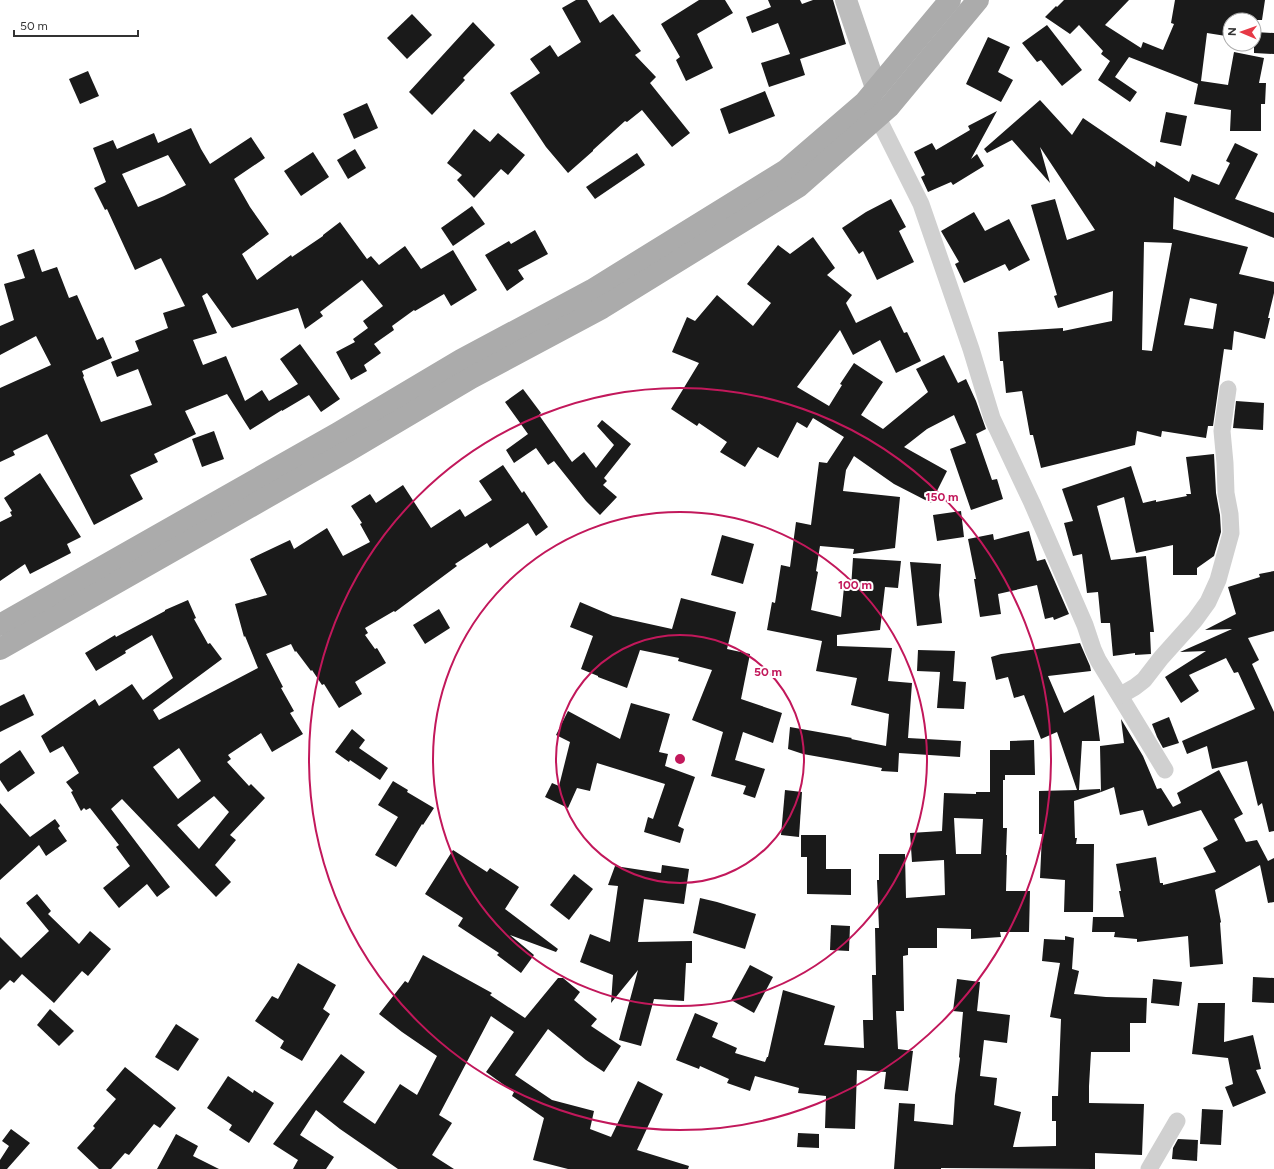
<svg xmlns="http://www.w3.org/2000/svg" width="1274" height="1169" font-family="Figtree,sans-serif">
  <rect width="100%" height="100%" fill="#fff"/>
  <g fill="#1a1a1a" fill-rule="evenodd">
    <path d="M576 0H587L600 23 613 14 641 51 635 55 656 77 650 83 690 133 672 147 642 110 627 122 625 121 593 150V151L568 173 546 147 510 93 540 73 530 59 550 45 558 57 581 42 562 8Z"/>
    <path d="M699 0H725L733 13 697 34 713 68 686 81 676 60 680 57 661 24Z"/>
    <path d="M768 0H800L802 4 813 0H833L846 44 800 59 805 75 769 87 761 63 790 54 778 23 752 33 746 17 771 7Z"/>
    <path d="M1064 0H1129L1105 25 1141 48 1143 42 1163 50 1174 24 1171 23 1175 0H1265L1262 20H1228L1226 36 1207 33 1201 81 1228 85 1234 52 1264 58 1259 83H1266L1265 104H1261V131H1230L1231 110 1194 104 1198 84 1129 57 1115 77 1137 92 1130 102 1098 80 1110 61 1101 54 1103 51 1079 25 1070 34 1045 17 1056 6 1057 7Z"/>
    <path d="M412 14 432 35 407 59 387 38Z"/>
    <path d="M473 22 495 45 463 78 465 80 432 115 409 92Z"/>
    <path d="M1047 25 1082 70 1062 86 1041 60 1037 62 1022 43Z"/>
    <path d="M1254 32 1274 33V54L1254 53Z"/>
    <path d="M988 37 1010 47 998 72 1013 80 1001 102 966 84Z"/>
    <path d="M88 71 99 96 80 104 69 79Z"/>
    <path d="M765 91 775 116 729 134 720 109Z"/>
    <path d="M1040 100 1072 135 1083 118 1155 167 1156 161 1189 182 1192 174 1219 185 1230 163 1226 161 1235 143 1258 154 1235 199 1274 213V238L1174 197 1173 229 1248 247 1239 274 1274 282V293L1268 318H1270L1265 339 1234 331 1232 350 1224 349 1213 426H1208L1206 438 1162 431 1161 437 1137 431 1135 445 1041 468 1033 435H1030L1022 391 1006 393 1003 361H1000L998 332 1063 328V331L1112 321 1113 291 1058 308 1054 296 1057 295 1031 205 1055 199 1067 240 1095 230 1040 147 1050 183 1012 140 987 153 984 149ZM1144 242 1172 243 1152 351 1142 350ZM1190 298 1217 304 1213 329 1184 325Z"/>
    <path d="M367 103 378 128 354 139 343 114Z"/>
    <path d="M997 111 971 159 977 154 984 166 953 185 951 182 928 192 921 177 925 175 914 152 932 143 936 150 970 130 968 126Z"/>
    <path d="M1166 112 1187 116 1181 146 1160 142Z"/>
    <path d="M191 128 201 149 210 164 251 137 265 158 234 179 250 207 269 234 242 254 257 280 291 255 292 257 323 236V235L340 222 367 259 371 256 379 265 405 246 421 269 453 250 477 290 451 306 444 294 415 311 414 310 392 326 394 330 374 344 381 353 364 365 367 371 351 380 336 352 355 342 353 339 368 328 363 321 383 306 362 280 320 312 323 316 305 329 298 308 232 328 207 293 202 296 217 333 193 340 203 365 226 356 245 401 262 390 269 401 298 384 280 359 300 344 340 399 321 412 309 395 282 411V410L250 430 227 394 185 411 196 434 154 454 158 462 130 475 143 499 94 525 47 434 13 451 15 455 0 462V388L51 365 36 336 0 355V326L14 320 4 284 25 278 17 255 34 249 42 272 57 267 69 298 77 295 97 340 103 337 112 358 82 371 84 376 83 377 101 422 152 405 138 369 117 377 111 362 139 351 135 341 168 328 163 313 185 306 161 258 135 270 107 209 105 210 94 188 106 182 93 148 113 140 117 149 154 133 158 143ZM168 155 186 185 164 196 138 207 122 174Z"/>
    <path d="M474 129 490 142 498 133 525 155 508 175 501 169 474 198 457 180 462 175 447 163Z"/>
    <path d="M355 149 366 168 348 179 337 160Z"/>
    <path d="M313 152 329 177 301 196 284 171Z"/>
    <path d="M637 153 645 165 595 199 586 187Z"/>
    <path d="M891 199 906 227 899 231 914 262 877 280 863 251 859 254 842 228 866 212Z"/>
    <path d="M472 206 485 224 453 246 441 228Z"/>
    <path d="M974 212 985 231 1009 219 1030 260 1009 271 1005 264 964 283 955 264 959 262 941 231Z"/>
    <path d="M535 230 548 254 518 270 524 279 507 291 485 255 509 241 511 244Z"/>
    <path d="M813 237 835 268 827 275 852 295 846 303 856 323 891 306 904 333 907 332 921 361 896 373 880 340 853 355 840 330 797 387 829 406 842 385 840 384 854 363 883 382 861 415 883 429 928 392 916 369 944 355 958 383 966 379 976 401 986 429 976 434 992 480 997 479 1003 499 971 510 950 449 966 443 954 415 927 429 904 447 947 471 931 503 894 484 854 456 846 470 843 491 900 497 895 548 853 554 854 549 820 546 816 571 818 572 811 610 841 617 844 587 851 588 853 558 901 561 898 588 885 587 880 630 837 635V646L892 648 888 681 912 683 908 738 961 741 960 757 899 753 898 772 881 771 882 768 803 754 788 749 790 727 852 738 851 739 886 746 889 714 851 705 857 678 816 671 822 641 767 630 772 602 775 603 781 565 790 567 796 522 811 525 819 462 827 463 844 437 813 418 807 428 797 422 778 458 758 447 745 467 720 452 727 442 699 423 697 426 671 409 699 363 672 352 687 317 695 321 717 295 753 326 771 303 747 284 778 245 790 254Z"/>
    <path d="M523 389 541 413 539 415 572 462 584 452 596 468 614 445 597 426 602 420 631 444 604 478 607 481 603 485 617 497 600 515 586 501 554 461 548 465 536 448 514 463 506 450 528 434 505 402Z"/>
    <path d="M1236 401 1264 403 1263 430 1233 428Z"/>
    <path d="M214 431 224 459 202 467 192 439Z"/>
    <path d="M1214 454 1216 493 1220 515 1221 532 1214 556 1197 568V575H1173V545L1136 553 1124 497 1097 506 1111 560 1146 556 1154 632H1150L1151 654 1135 655V653L1113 656 1110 623H1101L1098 592 1087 593 1082 554 1073 556 1064 523 1073 521 1062 489 1131 466 1143 503 1156 500V502L1187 496 1186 494H1191L1186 457Z"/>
    <path d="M503 465 522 493 524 491 548 527 536 536 528 523 490 548 487 543 455 564 457 566 395 612 394 611 365 628 368 633 365 635 375 649 377 648 386 663 355 682 362 694 339 708 324 684 322 685 312 670 311 671 296 651 295 652 291 644 266 654 283 687 281 688 294 711 290 713 303 734 272 752 261 733 228 755 231 759 227 762 249 786 251 784 265 798 230 835 236 840 215 865 231 882 216 897 122 799 111 809 170 887 157 897 147 884 119 908 103 888 130 866 116 847 119 845 90 808 86 810 84 808 81 811 71 792 73 791 66 782 79 773 63 746 50 753 41 736 95 699 99 706 132 684 143 700 173 678 152 635 125 651 126 653 96 671 85 653 115 635 116 637 165 611V610L188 600 196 618 194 619 208 644 210 643 222 659 153 710 159 720 258 668 245 636 244 637 235 604 267 595 250 559 290 540 294 549 327 528 343 556 370 542 360 524 362 523 351 506 370 494 376 503 403 485 431 528 460 509 465 517 492 500 479 481ZM179 748 201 781 178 799 153 767ZM214 796 229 812 199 849 177 825Z"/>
    <path d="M40 473 81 537 67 544 71 553 30 574 25 564 0 581V522L12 516 10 512 12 511 4 498Z"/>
    <path d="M961 511 964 537 937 541 933 515Z"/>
    <path d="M1029 531 1037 561 1045 559 1069 614 1054 620 1053 617 1045 619 1037 585 998 594 1001 614 980 617 974 579H976L968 539 993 534 994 540Z"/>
    <path d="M722 535 754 544 743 584 711 575Z"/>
    <path d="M910 562 941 564 939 595 942 623 917 626Z"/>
    <path d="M1274 571V631L1248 638 1259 660 1252 664 1274 712V831L1269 832 1262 803 1258 806 1247 761 1212 769 1207 746 1187 754 1182 741 1255 709 1238 672 1234 673 1226 658 1189 675 1199 691 1181 703 1165 677 1206 651 1180 652 1232 629 1205 630 1236 614 1228 587 1260 577 1259 574Z"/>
    <path d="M681 598 736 612 727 649 750 654 741 699 782 713 773 743 743 732 735 760 765 769 755 798 743 794 746 786 711 776 723 732 692 720 712 670 678 661 679 658 640 650 627 688 598 677V676L581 669 593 636 570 627 580 602 613 616 672 629Z"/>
    <path d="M439 609 450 628 425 644 413 625Z"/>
    <path d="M1080 643 1090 666 1091 671 1048 676 1064 713 1094 695 1100 741H1082L1079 790 1100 789 1101 792 1074 801 1075 838H1077L1076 844H1094L1093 912H1064L1065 880 1040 878 1042 834H1039V791L1077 790 1057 732 1041 739 1024 695 1014 698 1008 677 996 680 991 657 1001 654Z"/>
    <path d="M918 650 955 651 953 681 966 682 964 709 937 708 940 672 917 671Z"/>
    <path d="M24 694 34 715 0 732V706Z"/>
    <path d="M631 703 670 714 659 752 668 754 665 766 695 777 678 826 684 829 680 843 644 832 648 817 653 819 665 784 597 763 590 791 577 788 568 808 545 797 552 783 559 786 570 742 556 735 568 711 620 739Z"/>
    <path d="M1169 717 1179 743 1163 748 1157 737 1152 724Z"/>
    <path d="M1121 719 1143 756 1157 789 1161 788 1173 807 1181 803 1177 793 1219 770 1243 814 1234 819 1246 842 1257 840 1268 861 1274 858V902L1268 903 1260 865 1215 890 1221 922 1220 923 1223 964 1190 967 1188 936 1137 942V939L1114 937 1115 932H1092L1093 917H1124L1119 891H1121L1116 864 1156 857 1160 883H1163V885L1216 872 1203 848 1218 840 1201 810 1148 826 1143 810 1120 815 1114 787 1101 792 1100 746 1124 743Z"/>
    <path d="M352 729 365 740 359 748 388 768 380 780 350 760 349 762 335 752Z"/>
    <path d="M1034 740 1035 775H1005V780H1003V828H1007L1006 855H1007L1006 891H1030L1029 932H1000L1001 937 971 939V929L937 928V948H908V955L903 956 904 1011H896L898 1049 913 1051 908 1091 884 1089 886 1072 857 1070 855 1129 825 1128 826 1096 798 1093 799 1088 755 1076 750 1091 727 1083 729 1079 700 1066 699 1069 676 1060 695 1013 718 1023 712 1037 737 1048 735 1053 765 1062 767 1057H768L783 990 835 1006 824 1045 864 1048 863 1020H873L872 975H876L875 928H879L877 880H879V854H905L906 898 945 895 944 860 912 862 910 833 942 831 944 793 976 794V792H990V750H1010V741ZM954 818 983 819 981 854H956Z"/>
    <path d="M20 750 35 773 8 792 0 780V764Z"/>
    <path d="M393 781 408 790 407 792 434 808 423 825 422 824 396 867 375 855 398 817 378 805Z"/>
    <path d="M785 790 802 792 799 837 781 835Z"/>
    <path d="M0 803 30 837 55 819 60 826 58 828 67 841 46 856 39 845 0 880Z"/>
    <path d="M801 835H826V869H851V895L807 894V857H801Z"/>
    <path d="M453 850 487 872 490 868 519 887 505 909 558 949 556 952 510 935 534 955 521 973 497 955 499 953 458 926 463 918 425 894Z"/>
    <path d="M662 865 689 869 684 904 644 899 638 942 692 941V963H686L684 1001 654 999 641 1046 619 1040 638 970 611 1003 613 975 580 962 590 934 610 942 618 886 608 885 615 866 661 873Z"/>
    <path d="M574 874 593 889 569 920 550 905Z"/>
    <path d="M37 894 51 911 48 914 79 944 90 931 111 949 88 976 82 971 54 1003 22 974 14 983 10 980 0 990V937L21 958 49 931 26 903Z"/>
    <path d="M700 898 717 902 756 914 745 949 693 933Z"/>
    <path d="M831 925 850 926 849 951 830 950Z"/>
    <path d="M1065 936 1074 938 1072 969 1079 971 1074 994 1106 997 1147 998 1146 1023H1130V1052H1091L1089 1086V1103L1144 1104 1142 1155 1095 1153V1169L941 1168V1169H894L899 1103 915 1104 914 1121 953 1125 955 1095 960 1058 959 1057 963 1012 953 1011 957 979 980 982 977 1011 1010 1015 1007 1043 984 1040 980 1076 997 1078 994 1105 1021 1112 1013 1147 1056 1146V1121H1052V1096H1058L1061 1019 1050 1017 1060 963 1042 961 1044 939 1065 940Z"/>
    <path d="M423 955 492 993 490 995 525 1018 558 978H563L580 992 574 1000 597 1019 591 1026 621 1046 604 1072 586 1060 548 1029 515 1075 552 1100 594 1111 590 1129 611 1137 638 1081 663 1094 637 1150 689 1166 688 1169H568L533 1160 544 1118 512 1096 514 1092 486 1072 514 1032 491 1016 439 1115 452 1123 432 1155 454 1169H398L340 1129 316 1110 300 1135 334 1157 326 1169H293L298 1160 273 1144 341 1054 365 1072 343 1102 375 1124 400 1084 417 1095 437 1056 402 1032 379 1014 405 981 408 983Z"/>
    <path d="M298 963 336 985 323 1009 330 1014 302 1061 280 1048 284 1041 255 1021 272 996 278 999Z"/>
    <path d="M750 965 773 977 754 1013 731 1000Z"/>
    <path d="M1253 977 1274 978V1003L1252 1002Z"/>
    <path d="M1153 979 1182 982 1179 1006 1151 1003Z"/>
    <path d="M1198 1003H1225L1224 1042 1253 1035 1261 1069 1256 1070 1266 1093 1233 1107 1225 1087 1233 1084 1228 1058 1192 1054Z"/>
    <path d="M50 1009 74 1031 59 1046 37 1025Z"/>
    <path d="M176 1024 199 1039 178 1071 155 1057Z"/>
    <path d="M125 1067 176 1108 160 1128 154 1124 129 1155 125 1153 111 1169H99L77 1148 95 1128 93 1126 116 1099 106 1090Z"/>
    <path d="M228 1076 253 1093 254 1090 274 1103 249 1143 229 1130 232 1125 207 1108Z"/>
    <path d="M1202 1109 1223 1110 1221 1145 1200 1144Z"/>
    <path d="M11 1129 30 1143 7 1169H0V1160L9 1146 2 1141Z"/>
    <path d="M798 1133 819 1134V1148L797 1147Z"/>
    <path d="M176 1134 198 1146 193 1156 219 1169H157Z"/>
    <path d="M1178 1139 1198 1140 1197 1161 1172 1159 1173 1148Z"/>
  </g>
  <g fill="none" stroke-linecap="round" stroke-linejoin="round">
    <g stroke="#d0d0d0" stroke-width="17">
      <path d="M878 118 921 204 971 349 992 418 1032 503 1085 625 1093 649 1098 660 1165 770"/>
      <path d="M1121 695 1135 687 1144 680 1161 658 1195 620 1208 602 1218 580 1231 533 1230 514 1226 493 1225 463 1222 431 1228 389"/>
      <path d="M1149 1169 1177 1121"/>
    </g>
    <path stroke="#bdbdbd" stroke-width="22" d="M846 0 876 88"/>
    <g stroke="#ababab" stroke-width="22">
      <path d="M0 625 338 433 461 360 592 290 786 170 865 102 950 0"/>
      <path d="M0 649 348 451 471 378 602 308 798 187 889 107 978 0"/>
    </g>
  </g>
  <g fill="none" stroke="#c2185b" stroke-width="2">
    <circle cx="680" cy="759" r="124"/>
    <circle cx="680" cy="759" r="247"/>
    <circle cx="680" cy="759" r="371"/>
  </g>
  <circle cx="680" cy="759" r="6" fill="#c2185b" stroke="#fff" stroke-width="2"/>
  <g font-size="12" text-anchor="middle" font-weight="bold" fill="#c2185b" stroke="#fff" stroke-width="4" stroke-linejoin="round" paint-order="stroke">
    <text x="942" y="501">150 m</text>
    <text x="855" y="589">100 m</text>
    <text x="768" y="676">50 m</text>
  </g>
  <g transform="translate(1242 32) rotate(272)"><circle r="19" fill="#ffffff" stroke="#adadad"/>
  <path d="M0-3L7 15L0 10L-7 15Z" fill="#e63946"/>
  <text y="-6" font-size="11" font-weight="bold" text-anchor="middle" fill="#333333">N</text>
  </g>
  <path d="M14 30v6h124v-6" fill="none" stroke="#333333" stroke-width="2"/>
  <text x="20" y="30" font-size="12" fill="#333333" stroke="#ffffff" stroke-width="3" paint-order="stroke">50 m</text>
</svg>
